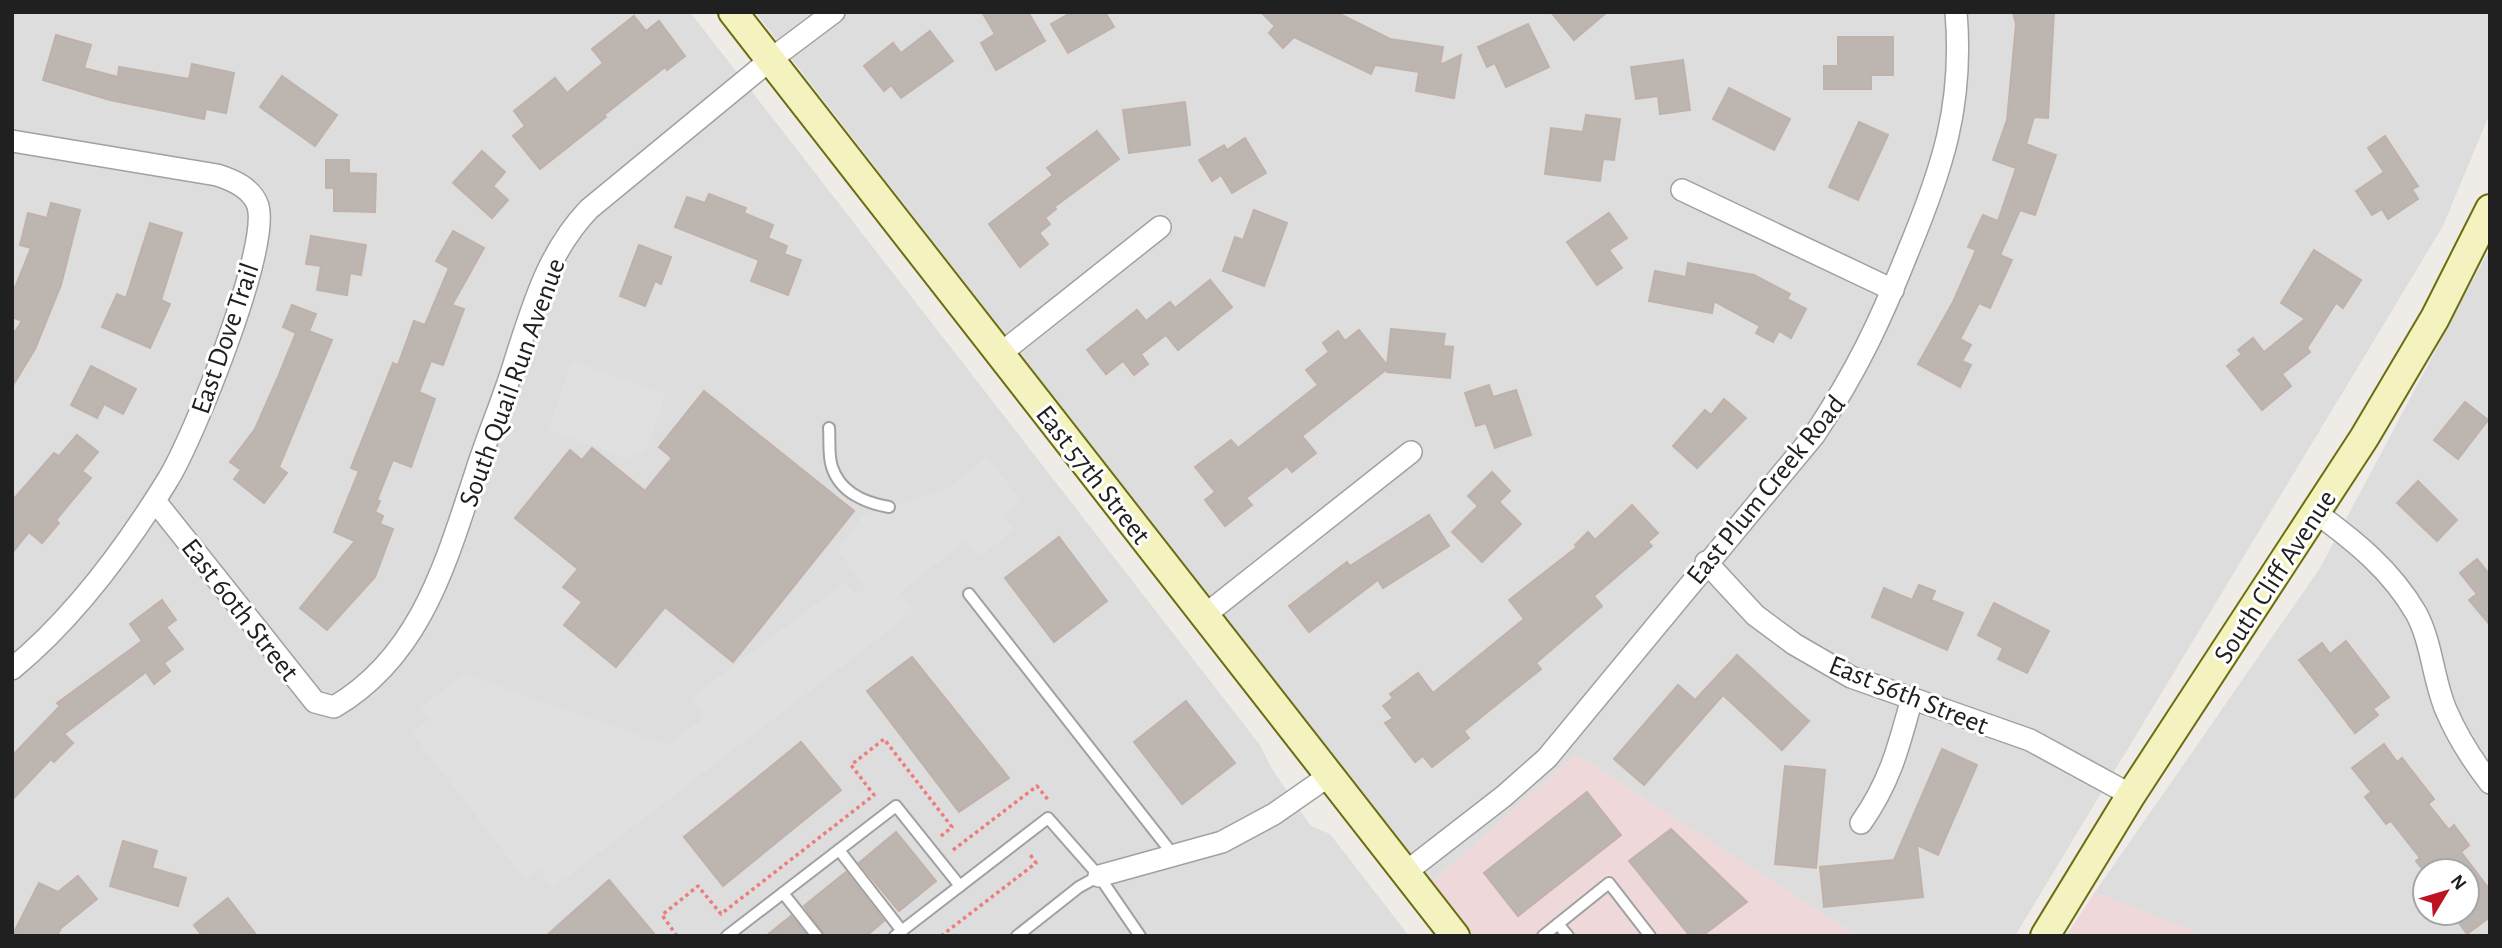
<svg xmlns="http://www.w3.org/2000/svg" width="2502" height="948" font-family="'Alegreya Sans',sans-serif">
  <rect width="100%" height="100%" fill="#efece7"/>
  <g fill="#dedddd" fill-rule="evenodd">
    <path d="M12 12H690L1260 745 1272 769 1311 826 1330 834 1409 936H12Z"/>
    <path d="M755 12H2490V113L2443 226 2015 936H1857L1576 754 1431 883Z"/>
    <path d="M2490 248V936H2205L2095 892 2320 568ZM2425 871H2467V913H2425Z"/>
  </g>
  <g fill="#eed8d9">
    <path d="M1576 754 1857 936H1471L1431 883Z"/>
    <path d="M2095 892 2205 936H2066Z"/>
  </g>
  <g fill="#e0e0e0">
    <path d="M572 361 666 394 646 450 628 458 548 430Z"/>
    <path d="M987 457 1021 501 1002 515 1014 530 979 557 966 541 900 592 914 611 553 888 539 869 525 879 412 733 430 719 421 708 464 674 667 745 705 717 691 698 845 582 856 595 866 588 838 551 863 515 946 489Z"/>
  </g>
  <g fill="#bcb5b0" stroke="#c0b2aa" stroke-width="2">
    <path d="M982 12H1028L1045 41 996 70 981 43 995 34Z"/>
    <path d="M1072 12H1105L1114 27 1068 53 1051 24Z"/>
    <path d="M1261 12H1336L1390 39 1443 47 1440 65 1461 55 1454 98 1416 91 1419 72 1375 65 1371 74 1294 37 1283 48 1269 33 1275 26Z"/>
    <path d="M1551 12H1607L1574 40Z"/>
    <path d="M2013 12H2054L2048 118 2034 117 2026 144 2056 155 2035 215 2020 210 2000 255 2012 260 1990 308 1979 303 1960 339 1971 345 1962 361 1971 365 1960 387 1918 364 1953 302 1976 250 1968 247 1983 215 1998 221 2016 168 1993 160 2007 120 2016 24Z"/>
    <path d="M634 16 646 31 659 21 685 56 667 70 665 67 604 115 606 117 540 169 513 136 525 126 514 111 555 78 567 93 603 63 592 49Z"/>
    <path d="M1528 24 1549 67 1506 87 1495 63 1487 67 1478 47Z"/>
    <path d="M930 31 953 61 901 98 891 85 884 91 864 66 893 43 901 53Z"/>
    <path d="M56 35 91 45 84 68 118 77 119 67 189 79 192 64 234 73 226 113 206 109 204 119 110 100 43 80Z"/>
    <path d="M1838 37H1893V75H1871V89H1824V66H1838Z"/>
    <path d="M1683 60 1690 110 1660 114 1658 96 1636 99 1631 67Z"/>
    <path d="M282 76 337 115 315 146 260 107Z"/>
    <path d="M1729 88 1790 119 1774 150 1713 119Z"/>
    <path d="M1185 102 1190 145 1129 153 1123 110Z"/>
    <path d="M1586 115 1620 119 1614 160 1603 159 1600 181 1545 174 1551 128 1583 132Z"/>
    <path d="M1859 122 1888 135 1858 200 1829 187Z"/>
    <path d="M1097 131 1119 159 1054 207 1056 209 1045 218 1050 224 1039 233 1048 244 1020 267 989 224 1053 175 1047 168Z"/>
    <path d="M2385 136 2418 186 2412 189 2418 199 2388 219 2382 209 2372 215 2356 191 2384 172 2368 148Z"/>
    <path d="M1245 138 1266 173 1232 193 1221 175 1212 181 1199 160 1224 145 1227 150Z"/>
    <path d="M482 151 505 172 493 186 508 200 492 218 453 183Z"/>
    <path d="M326 160H349V173L376 174 375 212 334 211V188H326Z"/>
    <path d="M709 194 746 208 744 213 773 225 768 238 787 246 784 254 801 260 788 295 751 281 759 260 675 227 687 197 705 203Z"/>
    <path d="M51 203 80 210 61 285 35 349 12 387V336L22 321 12 317V295L31 248 20 245 28 213 47 218Z"/>
    <path d="M1254 210 1287 223 1264 286 1223 271 1235 237 1243 240Z"/>
    <path d="M1609 213 1627 238 1609 250 1622 268 1597 285 1567 242Z"/>
    <path d="M150 223 182 233 161 300 170 304 150 348 102 327 117 294 126 298Z"/>
    <path d="M453 231 484 248 452 305 464 309 443 365 431 361 419 392 435 399 411 467 393 460 377 500 380 501 375 512 383 516 380 524 393 529 375 577 327 630 300 608 355 541 334 532 359 471 351 468 393 363 398 365 414 321 425 325 449 268 436 261Z"/>
    <path d="M311 236 366 245 361 275 350 273 347 295 317 290 321 266 306 264Z"/>
    <path d="M639 245 671 257 661 284 655 281 645 306 620 296Z"/>
    <path d="M2314 250 2361 280 2343 308 2336 303 2307 348 2310 352 2282 374 2291 386 2262 410 2227 366 2242 354 2238 350 2253 338 2264 352 2305 319 2281 303Z"/>
    <path d="M1688 263 1754 275 1790 294 1787 299 1806 309 1791 338 1779 331 1773 342 1756 333 1760 326 1714 301 1712 313 1649 301 1655 271 1686 277Z"/>
    <path d="M1210 280 1232 307 1178 350 1166 335 1141 354 1148 364 1134 375 1123 361 1106 374 1087 350 1137 310 1146 321 1170 302 1175 308Z"/>
    <path d="M292 305 316 314 309 331 332 340 279 467 287 473 264 503 234 479 241 470 230 462 255 429 278 377 296 333 283 327Z"/>
    <path d="M1391 329 1445 334 1443 346 1453 347 1450 378 1387 372V369L1302 436 1316 453 1292 472 1287 466 1246 498 1252 505 1225 526 1205 500 1215 492 1195 467 1231 440 1238 448 1318 385 1306 370 1329 352 1323 343 1338 331 1345 341 1359 330 1387 365Z"/>
    <path d="M91 366 136 389 123 414 104 404 97 418 71 405Z"/>
    <path d="M1489 385 1493 397 1516 390 1531 435 1495 448 1486 423 1476 426 1465 393Z"/>
    <path d="M704 391 854 511 733 662 665 607 616 667 564 625 582 602 563 587 578 569 515 518 570 450 582 460 592 448 645 491 672 458 659 447Z"/>
    <path d="M1724 399 1746 418 1697 468 1673 446 1705 410 1711 415Z"/>
    <path d="M2465 402 2488 420 2458 459 2434 440Z"/>
    <path d="M77 435 98 452 82 471 91 478 56 520 59 523 42 543 29 532 12 553V501L54 453 59 456Z"/>
    <path d="M1492 472 1510 491 1499 502 1521 524 1482 562 1452 532 1478 506 1468 496Z"/>
    <path d="M2418 481 2457 520 2437 541 2397 503Z"/>
    <path d="M1632 505 1658 533 1648 542 1652 546 1594 596 1602 606 1536 663 1541 669 1464 731 1469 738 1432 767 1423 756 1415 762 1385 723 1393 718 1383 706 1393 698 1390 694 1418 673 1433 693 1524 619 1509 600 1577 547 1575 545 1588 532 1595 540Z"/>
    <path d="M1429 515 1449 546 1383 588 1378 580 1309 632 1289 606 1347 562 1350 566Z"/>
    <path d="M1059 537 1107 601 1054 642 1005 578Z"/>
    <path d="M2477 559 2490 575V625L2469 600 2477 594 2460 573Z"/>
    <path d="M1919 585 1935 591 1931 600 1963 613 1947 650 1872 617 1884 588 1912 600Z"/>
    <path d="M162 600 176 620 166 627 183 649 164 663 170 671 154 684 146 672 64 734 73 743 54 762 51 759 12 800V756L60 706 57 703 142 641 130 624Z"/>
    <path d="M1994 603 2049 631 2027 673 1998 659 2003 648 1978 635Z"/>
    <path d="M2346 641 2389 697 2373 709 2378 715 2355 733 2299 660 2322 643 2330 654Z"/>
    <path d="M1737 655 1809 721 1782 750 1723 695 1644 785 1614 759 1678 685 1695 700Z"/>
    <path d="M912 657 1009 778 959 812 867 691Z"/>
    <path d="M1186 701 1235 763 1182 804 1134 742Z"/>
    <path d="M801 742 841 790 723 886 684 837Z"/>
    <path d="M2384 744 2397 762 2402 758 2434 799 2428 804 2449 830 2454 825 2469 845 2461 852 2490 890V917L2467 934 2452 913H2467V871H2424L2416 861 2420 858 2391 821 2386 824 2365 797 2371 792 2352 768Z"/>
    <path d="M1942 749 1977 765 1938 855 1917 845 1923 897 1824 907 1820 867 1894 860Z"/>
    <path d="M1785 766 1825 770 1816 868 1775 864Z"/>
    <path d="M1587 792 1621 835 1518 916 1484 873Z"/>
    <path d="M1671 829 1747 902 1702 936H1690L1629 861Z"/>
    <path d="M896 832 936 881 899 911 859 863Z"/>
    <path d="M123 841 157 851 152 868 186 878 178 906 110 886Z"/>
    <path d="M846 872 884 921 866 936H825L804 906Z"/>
    <path d="M78 876 97 899 61 928 57 936H12L39 883 58 892Z"/>
    <path d="M609 880 656 936H546L601 887Z"/>
    <path d="M228 898 257 936H202L194 925Z"/>
    <path d="M791 916 807 936H766Z"/>
  </g>
  <g fill="none" stroke-linecap="round" stroke-linejoin="round">
    <defs>
      <g id="lane">
        <path d="M829 428C830 439 828 456 832 467 840 492 865 503 889 507"/>
        <path d="M969 594 1175 857"/>
        <path d="M839 850 902 931"/>
        <path d="M783 893 817 936"/>
        <path d="M1558 924 1568 936"/>
        <path d="M727 936 896 806 960 886"/>
        <path d="M895 936 1048 818 1099 876 1140 936"/>
        <path d="M1017 936 1079 887 1099 876"/>
        <path d="M1543 936 1609 883 1650 936"/>
      </g>
      <g id="street">
        <path d="M12 141 217 175C233 180 252 188 258 206 270 249 193 440 167 481 125 549 74 618 12 669"/>
        <path d="M1682 190 1893 290"/>
        <path d="M1000 354 1160 227"/>
        <path d="M155 501 315 702 334 707C421 656 446 562 476 472 488 434 504 398 515 361 533 305 548 252 589 209L770 60 834 12"/>
        <path d="M2315 512C2355 541 2391 570 2416 613 2432 642 2433 680 2446 710 2457 736 2473 761 2490 783"/>
        <path d="M1706 562 1755 615 1794 644 1851 677 2030 740 2131 795"/>
        <path d="M1205 615 1411 452"/>
        <path d="M1861 823C1890 782 1899 746 1912 698"/>
        <path d="M1406 872 1504 796 1547 758 1815 434C1856 372 1880 322 1907 254 1942 170 1964 105 1956 12"/>
        <path d="M1099 876 1222 842 1274 814 1330 775"/>
      </g>
      <g id="secondary">
        <path d="M733 12 1455 936"/>
        <path d="M2045 936 2131 795 2364 438 2435 318 2490 209"/>
      </g>
    </defs>
    <use href="#lane" stroke="#a1a1a1" stroke-width="14"/>
    <use href="#street" stroke="#a1a1a1" stroke-width="24"/>
    <use href="#secondary" stroke="#6b6e0f" stroke-width="32"/>
    <g stroke="#ed7d7a" stroke-width="3.5" stroke-dasharray="3.5 3.5" stroke-linecap="butt">
      <path d="M953 850 1037 786 1049 801"/>
      <path d="M677 936 662 915 698 886 721 914 874 795 851 765 884 739 952 827 940 837"/>
      <path d="M941 936 1036 863 1029 853"/>
    </g>
    <use href="#lane" stroke="#fff" stroke-width="10"/>
    <use href="#street" stroke="#fff" stroke-width="21"/>
    <use href="#secondary" stroke="#f4f3c0" stroke-width="28"/>
  </g>
  <g text-anchor="middle" stroke-width="6" stroke-linejoin="round" paint-order="stroke">
    <g font-size="28" fill="#202020" stroke="#fff">
      <text transform="translate(224 338) rotate(-71)" y="10">East Dove Trail</text>
      <text transform="translate(511 382) rotate(-70)" y="10">South Quail Run Avenue</text>
      <text transform="translate(1094 474) rotate(52)" y="10">East 57th Street</text>
      <text transform="translate(1765 489) rotate(-51)" y="10">East Plum Creek Road</text>
      <text transform="translate(2274 576) rotate(-57)" y="10">South Cliff Avenue</text>
      <text transform="translate(241 609) rotate(52)" y="10">East 60th Street</text>
      <text transform="translate(1909 694) rotate(22)" y="10">East 56th Street</text>
    </g>
  </g>
  <rect width="2502" height="948" fill="none" stroke="#202020" stroke-width="28"/>
  <g transform="translate(2446 892) rotate(52)"><circle r="33" fill="#ffffff" stroke="#a6a6a6" stroke-width="2"/>
  <path d="M0-5L12 26L0 18L-12 26Z" fill="#bd1220"/>
  <text y="-10" font-size="19" font-weight="bold" text-anchor="middle" fill="#202020">N</text>
  </g>
</svg>
